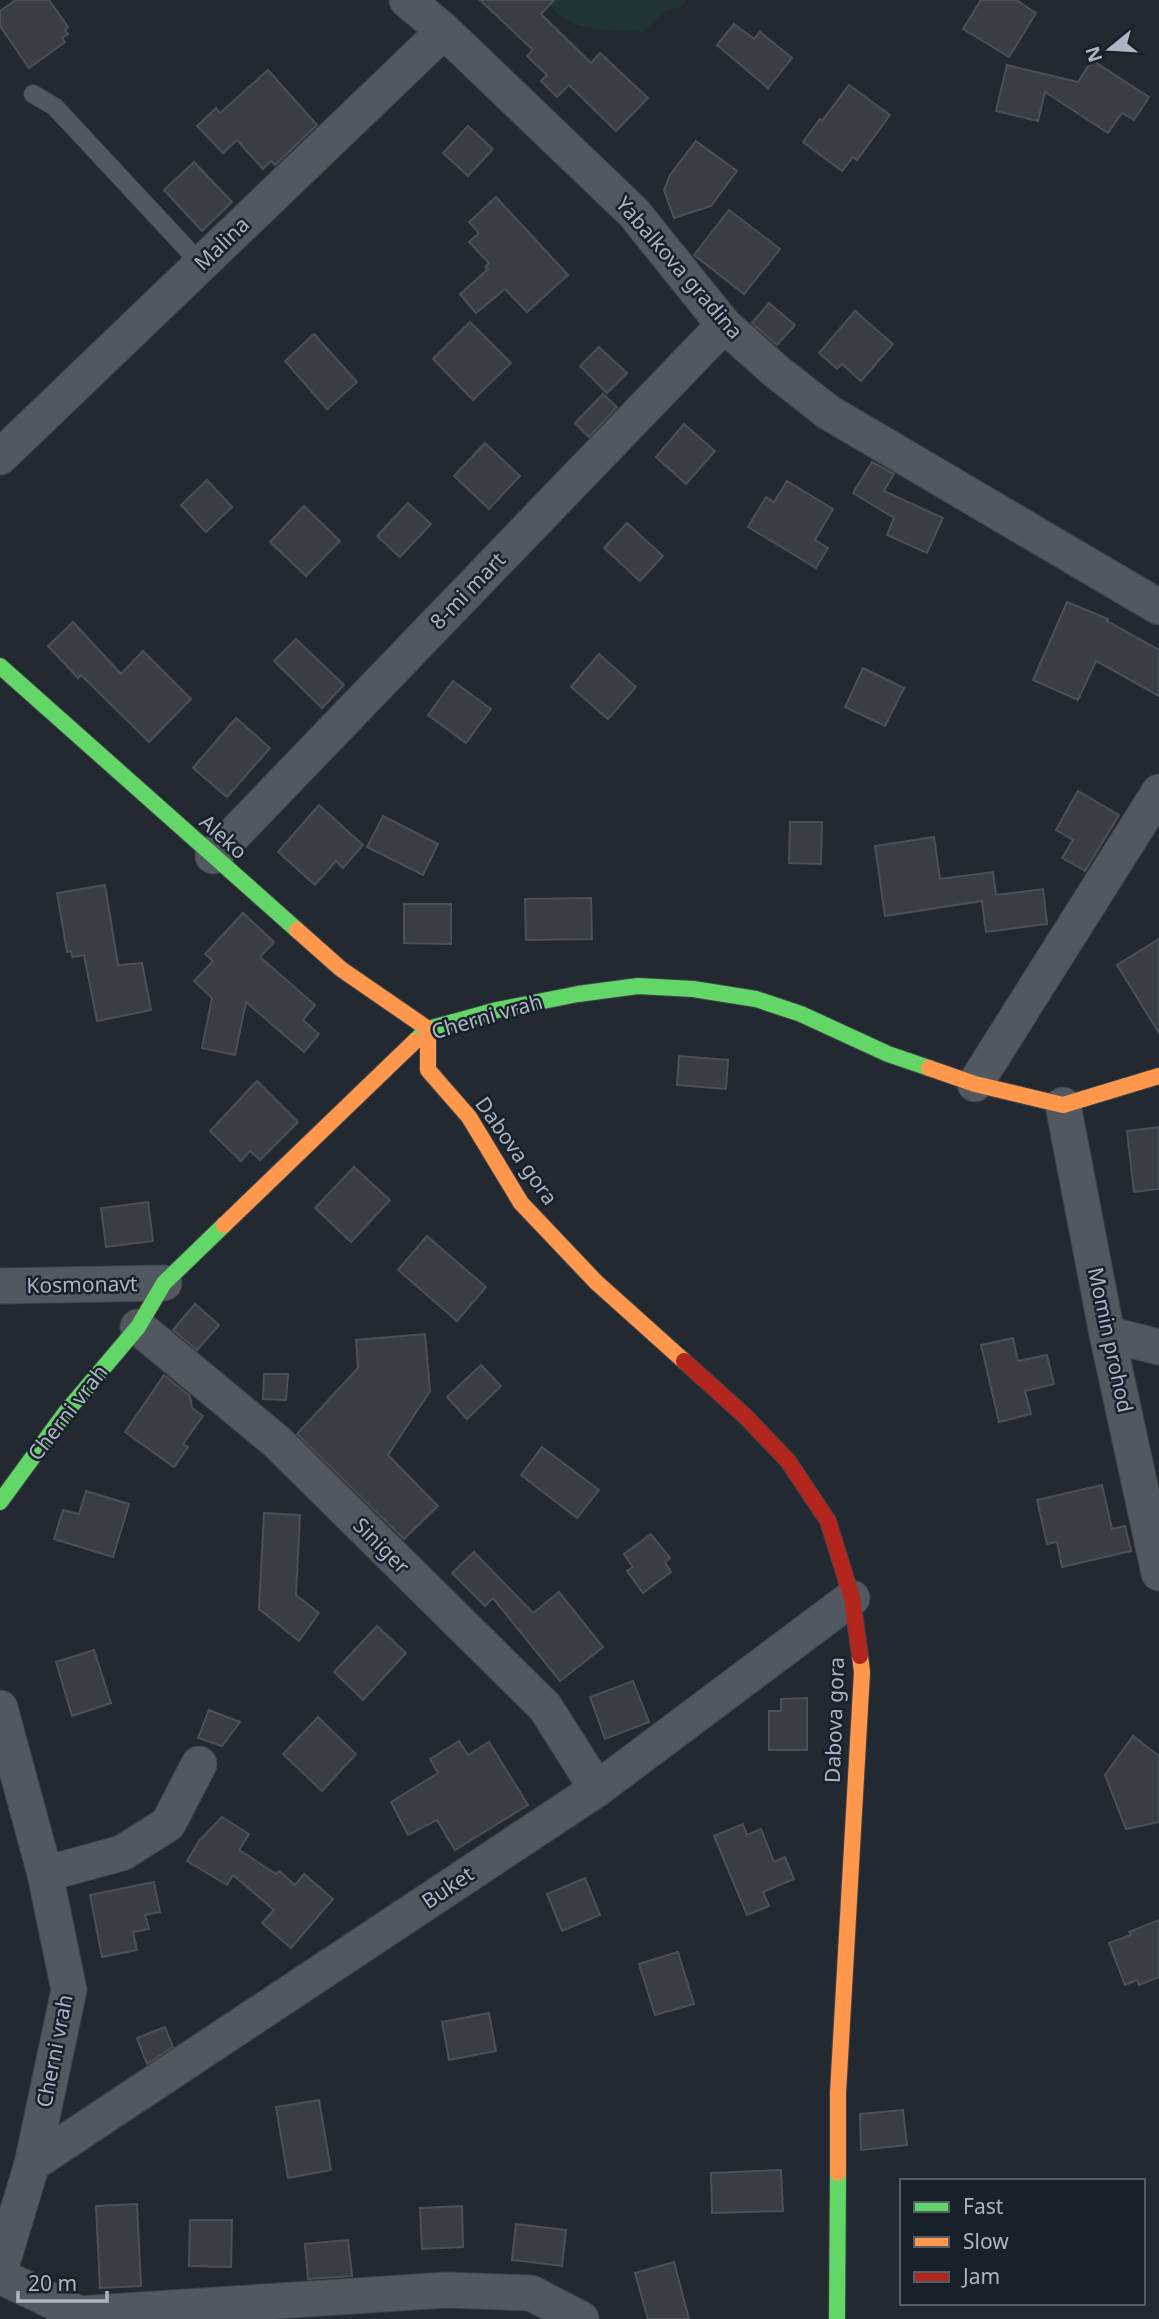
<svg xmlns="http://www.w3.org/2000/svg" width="1159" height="2319" font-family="'Noto Sans',sans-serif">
  <rect width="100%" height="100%" fill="#232930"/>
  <path fill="#203335" d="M552 0H687L682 6 663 13 643 32C607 29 574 34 549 5Z"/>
  <g fill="#383e44" stroke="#4a5058" stroke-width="2">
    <path d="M16 0H49L68 27 65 30 68 34 62 38 65 42 29 68 0 26V11Z"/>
    <path d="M480 0H554L541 14 591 63 600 53 648 98 616 131 569 85 557 97 541 81 547 75 527 56 533 50Z"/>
    <path d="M981 0H1016L1036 13 1009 57 963 29Z"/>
    <path d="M734 24 754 39 760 32 792 58 768 88 717 45Z"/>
    <path d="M1092 60 1149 97 1134 120 1122 113 1108 133 1045 92 1038 121 996 111 1007 65 1078 82Z"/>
    <path d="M268 70 317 125 275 165 271 161 263 169 237 140 223 153 197 126 216 108 220 113Z"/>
    <path d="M849 85 890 115 857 160 853 157 842 171 803 142 820 119 822 121Z"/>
    <path d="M468 126 493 149 468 176 443 153Z"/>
    <path d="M696 141 737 171 711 206 674 218 664 190 670 175Z"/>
    <path d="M194 162 232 202 202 231 164 190Z"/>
    <path d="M496 197 568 275 527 312 505 289 476 313 460 294 488 269 485 267 489 263 469 242 479 233 469 222Z"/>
    <path d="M729 210 780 249 744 294 694 255Z"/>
    <path d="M769 303 795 325 777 345 752 323Z"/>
    <path d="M855 311 893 344 861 381 842 364 837 369 819 353Z"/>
    <path d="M470 322 511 363 473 400 433 359Z"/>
    <path d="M314 334 357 382 327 409 285 361Z"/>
    <path d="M599 347 627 373 607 393 580 366Z"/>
    <path d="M603 394 617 407 589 437 575 423Z"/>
    <path d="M684 424 715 451 686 484 656 457Z"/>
    <path d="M485 443 520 476 489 509 454 476Z"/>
    <path d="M872 462 894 474 884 491 943 518 927 553 887 535 894 518 853 493Z"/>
    <path d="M207 480 232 507 206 532 181 505Z"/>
    <path d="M787 481 833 509 815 540 828 548 816 568 748 527 766 497 774 502Z"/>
    <path d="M408 503 431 524 400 557 377 536Z"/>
    <path d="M304 506 340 541 306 576 270 542Z"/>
    <path d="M627 523 663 556 640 581 604 548Z"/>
    <path d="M1067 602 1108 619 1107 621 1159 650V696L1096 661 1078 700 1033 680Z"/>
    <path d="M73 622 121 674 143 651 191 699 149 742 81 675 78 678 48 646Z"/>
    <path d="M296 639 344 685 322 708 274 661Z"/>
    <path d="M599 654 636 687 608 719 571 687Z"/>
    <path d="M863 668 904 688 885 726 845 707Z"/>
    <path d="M453 681 491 709 466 743 428 715Z"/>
    <path d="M236 718 270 748 227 797 193 768Z"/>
    <path d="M1078 791 1119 815 1085 871 1062 858 1073 840 1056 830Z"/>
    <path d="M319 805 363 845 343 868 336 861 315 885 278 852Z"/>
    <path d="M383 816 438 844 423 875 367 847Z"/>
    <path d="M790 822H822L821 864 789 863Z"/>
    <path d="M934 837 940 879 993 872 996 895 1043 889 1047 924 986 932 982 901 885 916 875 846Z"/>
    <path d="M105 885 118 965 142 963 151 1010 97 1021 84 955 72 957 71 951 67 952 57 893Z"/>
    <path d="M591 898 592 939 526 940 525 899Z"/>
    <path d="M404 904H451V944L404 943Z"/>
    <path d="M243 913 274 942 260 957 315 1005 303 1020 319 1034 304 1052 246 1002 235 1055 202 1048 212 998 194 981 213 961 205 954Z"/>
    <path d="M1159 939V1033L1117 965Z"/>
    <path d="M679 1056 728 1060 726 1089 677 1085Z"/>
    <path d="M257 1081 298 1122 260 1160 250 1151 241 1161 210 1131Z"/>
    <path d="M1159 1127V1189L1134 1192 1127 1131Z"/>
    <path d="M354 1167 390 1200 351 1242 315 1208Z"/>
    <path d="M148 1202 153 1241 106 1247 101 1208Z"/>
    <path d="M427 1236 486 1287 457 1321 398 1270Z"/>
    <path d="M195 1304 219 1325 197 1350 173 1330Z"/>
    <path d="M425 1334 430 1391 388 1455 438 1506 404 1539 297 1434 358 1368 356 1340Z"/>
    <path d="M1013 1338 1018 1361 1047 1355 1054 1384 1025 1391 1031 1414 999 1422 981 1345Z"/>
    <path d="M481 1365 501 1386 467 1419 447 1397Z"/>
    <path d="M264 1374H288L286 1400 263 1399Z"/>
    <path d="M164 1375 190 1396 192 1408 203 1416 183 1444 188 1447 174 1467 125 1432Z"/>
    <path d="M542 1447 599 1490 577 1518 521 1475Z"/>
    <path d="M1102 1485 1112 1529 1125 1526 1131 1551 1062 1567 1057 1542 1047 1544 1037 1500Z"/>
    <path d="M86 1491 129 1504 113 1557 54 1539 63 1510 79 1514Z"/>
    <path d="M264 1513 300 1515 296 1595 319 1613 299 1641 259 1609Z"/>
    <path d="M651 1534 670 1558 665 1562 671 1572 643 1593 627 1571 633 1567 624 1554Z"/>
    <path d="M474 1552 533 1613 559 1592 603 1647 560 1681 493 1598 485 1606 452 1573Z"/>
    <path d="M377 1626 406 1653 363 1700 334 1672Z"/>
    <path d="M94 1650 111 1703 72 1716 56 1662Z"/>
    <path d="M633 1681 649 1722 605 1739 590 1697Z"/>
    <path d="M807 1698V1750H769V1711H781V1699Z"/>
    <path d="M209 1710 240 1722 222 1746 198 1738Z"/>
    <path d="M318 1717 356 1754 322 1791 283 1754Z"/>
    <path d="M1133 1736 1159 1756V1822L1126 1829 1105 1775Z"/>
    <path d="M459 1741 468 1755 489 1742 528 1805 455 1850 437 1820 408 1835 391 1802 438 1773 430 1759Z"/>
    <path d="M222 1817 249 1834 239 1850 276 1874 279 1871 295 1885 304 1874 333 1899 291 1948 262 1923 274 1910 233 1875 227 1885 187 1861 199 1841Z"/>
    <path d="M743 1824 747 1835 761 1829 774 1862 785 1857 794 1879 763 1892 769 1906 747 1915 714 1836Z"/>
    <path d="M585 1878 600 1915 562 1931 547 1894Z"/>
    <path d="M154 1882 160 1912 145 1915 149 1929 133 1932 137 1950 102 1957 90 1895Z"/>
    <path d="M1159 1920V1977L1139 1985 1137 1980 1125 1985 1109 1943 1131 1935 1129 1932Z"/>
    <path d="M678 1952 694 2004 655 2015 639 1964Z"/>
    <path d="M489 2013 496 2051 449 2060 442 2022Z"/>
    <path d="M165 2027 173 2047 147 2064 137 2038Z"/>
    <path d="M319 2100 331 2170 288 2178 276 2107Z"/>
    <path d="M903 2110 907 2145 861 2150 860 2114Z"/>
    <path d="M781 2170 783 2211 712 2213 711 2173Z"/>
    <path d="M137 2204 141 2286 100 2288 96 2206Z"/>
    <path d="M462 2206 463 2247 422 2249 420 2208Z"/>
    <path d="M190 2220H232L231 2267 189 2266Z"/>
    <path d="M516 2224 566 2230 562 2266 512 2260Z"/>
    <path d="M348 2240 352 2276 308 2279 305 2244Z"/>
    <path d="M674 2262 689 2319H648L635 2273Z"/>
  </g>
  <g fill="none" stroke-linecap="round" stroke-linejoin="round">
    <defs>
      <path id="lane" d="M33 94 55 107 201 264"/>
      <g id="street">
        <path d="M407 0 444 31 634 213 724 325 777 372 828 412 1159 607"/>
        <path d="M0 457 444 31"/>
        <path d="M213 856 724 325"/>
        <path d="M975 1084 1159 792"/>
        <path d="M1063 1105 1107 1334 1159 1573"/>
        <path d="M0 1286 164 1283"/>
        <path d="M138 1327 276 1441 545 1707 597 1789"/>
        <path d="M1107 1334 1159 1347"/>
        <path d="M0 1708 45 1874 69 1990 32 2164 0 2270"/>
        <path d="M45 1874 122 1853 168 1824 199 1764"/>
        <path d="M32 2164 597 1789 852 1598"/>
        <path d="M0 2276 79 2314 446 2290 531 2293 581 2319"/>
      </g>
      <g id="fast">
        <path d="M0 666 297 930"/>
        <path d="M415 1041 428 1029 497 1010 578 994 638 986 693 989 756 999 801 1014 888 1054 929 1068"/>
        <path d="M0 1502 66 1412 138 1327 164 1283 224 1225"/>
        <path d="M837 2319 838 2173"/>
      </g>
      <g id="slow">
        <path d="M297 930 341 969 428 1029V1070L469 1117 521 1203 596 1282 684 1361"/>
        <path d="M929 1068 975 1084 1063 1105 1159 1076"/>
        <path d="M224 1225 415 1041"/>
        <path d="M838 2173V2093L862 1672 860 1656"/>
      </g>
      <path id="jam" d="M684 1361 745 1416 788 1461 828 1521 852 1598 860 1656"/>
    </defs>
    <use href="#lane" stroke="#3f4349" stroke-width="19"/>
    <use href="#street" stroke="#3f4349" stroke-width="37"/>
    <use href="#fast" stroke="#3f4349" stroke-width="18"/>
    <use href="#slow" stroke="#3f4349" stroke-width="18"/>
    <use href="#jam" stroke="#3f4349" stroke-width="18"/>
    <use href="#lane" stroke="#52585f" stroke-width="18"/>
    <use href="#street" stroke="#52585f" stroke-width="35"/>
    <use href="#fast" stroke="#63d668" stroke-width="16"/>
    <use href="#slow" stroke="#ff974d" stroke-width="16"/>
    <use href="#jam" stroke="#b3261e" stroke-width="16"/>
  </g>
  <g text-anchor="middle" stroke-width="5" stroke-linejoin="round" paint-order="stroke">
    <g font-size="21" fill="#abb5c3" stroke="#18202a">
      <text transform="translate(222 244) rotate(-44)" y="7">Malina</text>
      <text transform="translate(679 268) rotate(49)" y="7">Yabalkova gradina</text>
      <text transform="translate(468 591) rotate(-46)" y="7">8-mi mart</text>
      <text transform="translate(223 837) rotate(42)" y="7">Aleko</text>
      <text transform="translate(487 1017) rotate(-16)" y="7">Cherni vrah</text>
      <text transform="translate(516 1151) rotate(55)" y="7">Dabova gora</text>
      <text transform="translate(82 1285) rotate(-1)" y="7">Kosmonavt</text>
      <text transform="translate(1110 1340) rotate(78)" y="7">Momin prohod</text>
      <text transform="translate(68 1413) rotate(-52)" y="7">Cherni vrah</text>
      <text transform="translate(381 1546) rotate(45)" y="7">Siniger</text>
      <text transform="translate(835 1720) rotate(-88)" y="7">Dabova gora</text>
      <text transform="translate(448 1888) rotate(-34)" y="7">Buket</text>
      <text transform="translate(55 2051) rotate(-79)" y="7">Cherni vrah</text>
    </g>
  </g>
  <rect x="900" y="2179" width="245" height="126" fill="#18202a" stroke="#535c67" stroke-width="2"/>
  <rect x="914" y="2202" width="35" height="10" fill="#63d668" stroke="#535c67" stroke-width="2"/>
  <text x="963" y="2214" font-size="21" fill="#abb5c3">Fast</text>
  <rect x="914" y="2237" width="35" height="10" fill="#ff974d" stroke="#535c67" stroke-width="2"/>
  <text x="963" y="2249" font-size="21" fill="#abb5c3">Slow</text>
  <rect x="914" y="2272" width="35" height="10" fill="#b3261e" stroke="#535c67" stroke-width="2"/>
  <text x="963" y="2284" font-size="21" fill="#abb5c3">Jam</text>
  <g transform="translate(1110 49) rotate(252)" stroke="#18202a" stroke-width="5" paint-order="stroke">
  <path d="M0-5L12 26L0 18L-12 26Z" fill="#abb5c3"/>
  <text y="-10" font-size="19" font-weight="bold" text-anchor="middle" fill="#abb5c3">N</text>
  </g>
  <path d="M18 2291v10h89v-10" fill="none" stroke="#abb5c3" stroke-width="3.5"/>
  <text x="28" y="2291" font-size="21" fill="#abb5c3" stroke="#18202a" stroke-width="5" paint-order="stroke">20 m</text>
</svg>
